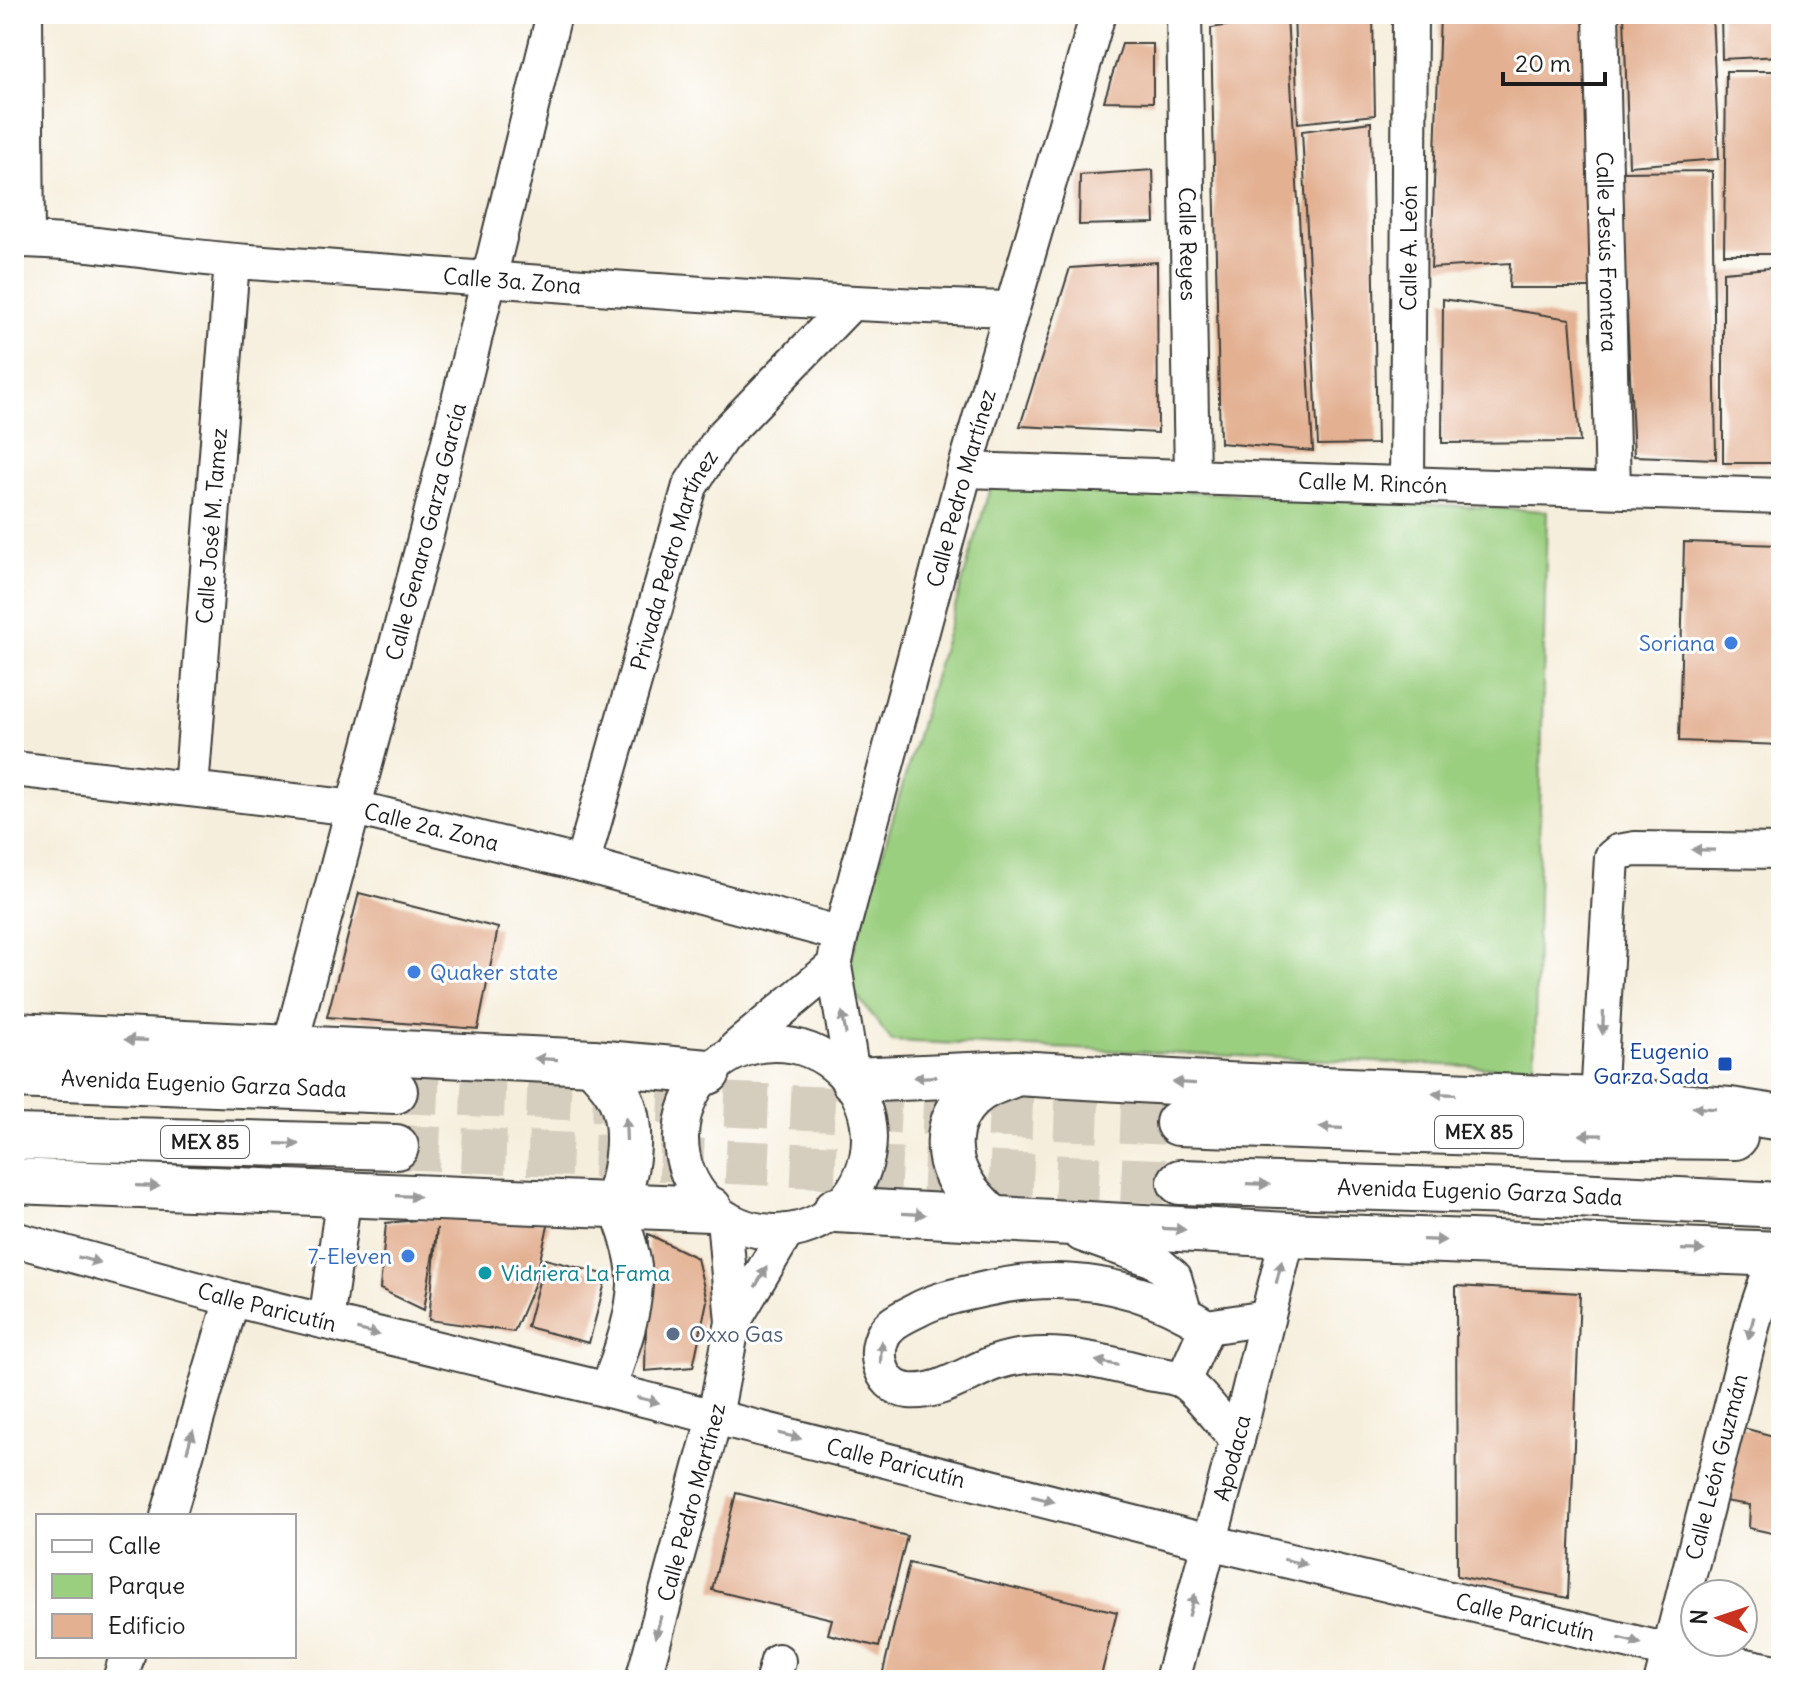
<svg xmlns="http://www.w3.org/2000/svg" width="1795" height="1694" font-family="Delius,sans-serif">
  <rect width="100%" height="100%" fill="#fff"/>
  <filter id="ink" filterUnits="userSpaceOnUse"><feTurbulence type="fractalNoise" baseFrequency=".0125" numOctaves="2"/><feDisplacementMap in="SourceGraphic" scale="16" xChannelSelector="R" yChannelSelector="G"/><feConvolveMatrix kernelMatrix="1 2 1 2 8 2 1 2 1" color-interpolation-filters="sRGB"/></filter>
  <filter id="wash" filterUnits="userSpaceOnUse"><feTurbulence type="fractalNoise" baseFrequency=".006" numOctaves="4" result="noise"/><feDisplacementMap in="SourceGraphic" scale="32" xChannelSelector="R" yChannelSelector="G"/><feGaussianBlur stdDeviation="1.8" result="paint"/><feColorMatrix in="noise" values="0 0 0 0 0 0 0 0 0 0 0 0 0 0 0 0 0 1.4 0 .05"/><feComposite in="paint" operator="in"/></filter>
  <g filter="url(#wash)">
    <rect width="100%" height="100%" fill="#f6eedc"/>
    <path fill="#9bcf80" stroke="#5c764e" stroke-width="2" d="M992 481 1547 511 1534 1069 892 1041 845 981Z"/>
    <g id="blocks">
      <g fill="#e3b092">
        <path d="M1294 14H1373L1375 115 1298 123Z"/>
        <path d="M1440 14H1587L1591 288H1509L1510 263 1431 268Z"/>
        <path d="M1624 14H1712L1719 159 1629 166Z"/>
        <path d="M1721 14H1781V56L1722 59Z"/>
        <path d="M1287 16 1313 451 1220 443 1211 28Z"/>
        <path d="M1122 44H1153V102L1104 101Z"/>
        <path d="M1726 71H1781V254H1724Z"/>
        <path d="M1371 122 1377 444 1318 445 1302 131Z"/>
        <path d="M1153 170 1155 223 1079 225 1080 175Z"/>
        <path d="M1712 171 1716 459 1634 456 1620 172Z"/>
        <path d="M1157 262 1158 433 1020 426 1070 268Z"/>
        <path d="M1781 267V463H1723V272Z"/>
        <path d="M1443 299 1570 319 1580 442 1442 443Z"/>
        <path d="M1684 542 1781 545V745L1679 741Z"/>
        <path d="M359 893 498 928 478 1029 327 1017Z"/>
        <path d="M437 1218 549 1222 534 1285 514 1332 429 1320 437 1228 424 1310 380 1289 386 1223Z"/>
        <path d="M648 1234 697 1258 707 1301 693 1367 645 1371Z"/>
        <path d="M545 1259 607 1275 589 1343 527 1327Z"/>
        <path d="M1456 1286 1580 1293 1568 1598 1457 1576Z"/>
        <path d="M1736 1426 1781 1438V1535L1749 1528 1750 1505 1717 1500Z"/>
        <path d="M736 1493 907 1536 879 1647 828 1634 832 1619 712 1590Z"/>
        <path d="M909 1563 1117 1612 1100 1680H881Z"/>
      </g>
    </g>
  </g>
  <g filter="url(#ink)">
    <use href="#blocks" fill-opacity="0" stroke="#3d3c39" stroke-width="2"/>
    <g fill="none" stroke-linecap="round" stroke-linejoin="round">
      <g stroke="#d5cebf" stroke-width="44" stroke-dasharray="44 22" stroke-linecap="butt">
        <path d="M395 1091 1178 1123"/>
        <path d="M396 1147 1180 1182"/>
      </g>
      <defs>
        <g id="minor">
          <path d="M25 14 27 240"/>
          <path id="s1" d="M1184 14 1192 476"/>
          <path id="s2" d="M1601 14 1613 489"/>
          <path id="s3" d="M14 240C93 240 171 257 249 262 503 279 757 302 1011 309"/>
          <path id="s4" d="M965 470 1781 496"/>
          <path id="s5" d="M1407 482 1410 14"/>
          <path id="s6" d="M14 769 355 808 582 864 841 934"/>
          <path id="s7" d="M191 789 232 261"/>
          <path id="s8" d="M582 864 690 486 721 438 850 304"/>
          <circle cx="775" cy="1138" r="94"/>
          <path id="s9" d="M290 1046 426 535 554 14"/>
          <path d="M736 1048 834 966"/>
          <path id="s10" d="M853 1080 834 966 841 934 965 470 1098 14"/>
          <path d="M1598 1100 1612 857 1618 852 1635 849 1781 851"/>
          <path d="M1081 1234 1154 1260 1174 1277 1184 1312"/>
          <path id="s11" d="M14 1239 232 1299 608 1390 1209 1542 1669 1651 1781 1673"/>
          <path d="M326 1322 344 1194"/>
          <path d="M733 1322 787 1231"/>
          <path d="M1183 1381 1207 1327"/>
          <path d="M608 1390C619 1356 633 1321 635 1285 636 1258 625 1230 616 1205"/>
          <path d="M1237 1440C1225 1426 1198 1391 1184 1382 1176 1376 1159 1375 1149 1373 1099 1361 1045 1345 994 1363 967 1373 939 1394 909 1391 878 1388 869 1344 891 1325 898 1319 909 1314 917 1310 937 1299 959 1295 981 1290 1060 1271 1137 1282 1207 1327L1267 1318"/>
          <path d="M168 1516 232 1299"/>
          <path d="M120 1680 127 1656"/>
          <path id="s12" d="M643 1680 715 1416 733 1322 724 1218"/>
          <path d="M773 1680 778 1661"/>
          <path id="s13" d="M1172 1680 1237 1440 1288 1235"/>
          <path id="s14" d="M1662 1680 1755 1315 1776 1254"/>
        </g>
        <g id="highway">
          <path d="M14 1035 593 1062 708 1072"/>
          <path d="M593 1062C601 1072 611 1081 617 1092 636 1124 627 1171 616 1205"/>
          <path id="s15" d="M14 1076 395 1091"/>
          <path d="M853 1080 1016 1073 1225 1085 1598 1100 1730 1110 1781 1118"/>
          <path d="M1178 1123 1542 1135 1735 1137"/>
          <path d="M14 1137 396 1147"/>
          <path d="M14 1181 710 1209"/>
          <path id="s16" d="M1180 1182 1514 1192 1781 1205"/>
          <path d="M836 1210 1288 1235 1781 1254"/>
          <path d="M992 1218C981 1207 969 1197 962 1184 944 1157 945 1120 970 1097 981 1086 996 1081 1010 1076"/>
        </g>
      </defs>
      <use href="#minor" stroke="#3d3c39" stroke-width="38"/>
      <use href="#highway" stroke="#3d3c39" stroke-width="48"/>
      <path stroke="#3d3c39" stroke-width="5" stroke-dasharray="6 6" stroke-linecap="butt" d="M795 1045 814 1047"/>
      <use href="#minor" stroke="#fff" stroke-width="34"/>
      <use href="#highway" stroke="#fff" stroke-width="44"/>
    </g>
    <defs><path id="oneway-solid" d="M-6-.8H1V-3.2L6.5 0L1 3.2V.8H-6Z" transform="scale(2)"/></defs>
    <g fill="#999">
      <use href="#oneway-solid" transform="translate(1703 850) rotate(-179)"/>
      <use href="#oneway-solid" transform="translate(844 1023) rotate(-100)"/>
      <use href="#oneway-solid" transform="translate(1603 1023) rotate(92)"/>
      <use href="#oneway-solid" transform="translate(136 1040) rotate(-178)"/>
      <use href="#oneway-solid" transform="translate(546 1059) rotate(-177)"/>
      <use href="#oneway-solid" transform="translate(925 1077) rotate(178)"/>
      <use href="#oneway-solid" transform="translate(1184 1083) rotate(-177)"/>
      <use href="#oneway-solid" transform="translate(1444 1094) rotate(-178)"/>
      <use href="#oneway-solid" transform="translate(1704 1108) rotate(-176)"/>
      <use href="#oneway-solid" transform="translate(1331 1128) rotate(-178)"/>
      <use href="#oneway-solid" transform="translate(626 1129) rotate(-92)"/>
      <use href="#oneway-solid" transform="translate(1591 1135) rotate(-179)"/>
      <use href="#oneway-solid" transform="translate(288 1144) rotate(2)"/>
      <use href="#oneway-solid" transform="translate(1258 1184) rotate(2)"/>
      <use href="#oneway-solid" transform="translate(148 1186) rotate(2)"/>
      <use href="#oneway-solid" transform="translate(408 1196) rotate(2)"/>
      <use href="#oneway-solid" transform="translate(914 1214) rotate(3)"/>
      <use href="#oneway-solid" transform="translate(1174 1229) rotate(3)"/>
      <use href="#oneway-solid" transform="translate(1434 1240) rotate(2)"/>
      <use href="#oneway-solid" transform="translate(1693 1250) rotate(2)"/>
      <use href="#oneway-solid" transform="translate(89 1260) rotate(15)"/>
      <use href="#oneway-solid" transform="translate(1279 1272) rotate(-76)"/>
      <use href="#oneway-solid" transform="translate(761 1277) rotate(-60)"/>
      <use href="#oneway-solid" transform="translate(1751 1328) rotate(104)"/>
      <use href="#oneway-solid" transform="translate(368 1332) rotate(14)"/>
      <use href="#oneway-solid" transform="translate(881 1352) rotate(-87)"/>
      <use href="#oneway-solid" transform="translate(1107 1363) rotate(-169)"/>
      <use href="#oneway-solid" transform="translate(648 1400) rotate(14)"/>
      <use href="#oneway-solid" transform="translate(790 1436) rotate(14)"/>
      <use href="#oneway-solid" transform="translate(190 1441) rotate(-74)"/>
      <use href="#oneway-solid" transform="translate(1043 1499) rotate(14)"/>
      <use href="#oneway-solid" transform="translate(1295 1562) rotate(13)"/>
      <use href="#oneway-solid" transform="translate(1192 1605) rotate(-75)"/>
      <use href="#oneway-solid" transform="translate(658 1627) rotate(105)"/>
      <use href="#oneway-solid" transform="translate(1630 1641) rotate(13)"/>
    </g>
  </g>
  <g fill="#3f7fe0" stroke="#fff" stroke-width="3">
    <circle cx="1731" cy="643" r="8"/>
    <circle cx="414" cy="972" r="8"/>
    <circle cx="408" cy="1256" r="8"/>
  </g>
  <rect fill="#1a4fb4" stroke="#fff" stroke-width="3" x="1717" y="1056" width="16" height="16" rx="4"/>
  <circle fill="#0f9aa8" stroke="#fff" stroke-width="3" cx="485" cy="1273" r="8"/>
  <circle fill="#5c6f8a" stroke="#fff" stroke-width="3" cx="673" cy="1334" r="8"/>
  <g text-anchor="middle" stroke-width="6" stroke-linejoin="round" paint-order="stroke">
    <g fill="#fff" stroke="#606060" stroke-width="2">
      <rect x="1435" y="1116" width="88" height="32" rx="6"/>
      <rect x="161" y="1126" width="88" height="32" rx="6"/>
    </g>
    <g font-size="20" font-weight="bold" fill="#1c1c1c">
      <text x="1479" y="1139">MEX 85</text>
      <text x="205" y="1149">MEX 85</text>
    </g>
    <g font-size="22" fill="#1c1c1c" stroke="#fff">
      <text dy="8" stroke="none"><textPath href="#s1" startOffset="230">Calle Reyes</textPath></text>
      <text dy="8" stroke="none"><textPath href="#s5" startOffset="234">Calle A. León</textPath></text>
      <text dy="8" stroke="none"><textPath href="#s2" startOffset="238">Calle Jesús Frontera</textPath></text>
      <text dy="8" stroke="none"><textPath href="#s3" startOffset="500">Calle 3a. Zona</textPath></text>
      <text dy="8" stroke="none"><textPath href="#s4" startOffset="408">Calle M. Rincón</textPath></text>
      <text dy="8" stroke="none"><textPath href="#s10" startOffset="610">Calle Pedro Martínez</textPath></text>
      <text dy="8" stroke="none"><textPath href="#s7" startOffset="264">Calle José M. Tamez</textPath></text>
      <text dy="8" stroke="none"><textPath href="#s9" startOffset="532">Calle Genaro Garza García</textPath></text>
      <text dy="8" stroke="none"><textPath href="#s8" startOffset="318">Privada Pedro Martínez</textPath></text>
      <text dy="8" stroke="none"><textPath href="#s6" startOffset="422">Calle 2a. Zona</textPath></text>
      <text dy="8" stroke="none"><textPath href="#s15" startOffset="190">Avenida Eugenio Garza Sada</textPath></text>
      <text dy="8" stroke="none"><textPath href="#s16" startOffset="300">Avenida Eugenio Garza Sada</textPath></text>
      <text dy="8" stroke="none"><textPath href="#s11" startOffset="262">Calle Paricutín</textPath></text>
      <text dy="8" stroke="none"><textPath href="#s13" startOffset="230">Apodaca</textPath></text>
      <text dy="8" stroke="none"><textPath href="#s11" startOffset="910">Calle Paricutín</textPath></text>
      <text dy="8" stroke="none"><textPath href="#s14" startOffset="220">Calle León Guzmán</textPath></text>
      <text dy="8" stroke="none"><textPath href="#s12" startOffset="184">Calle Pedro Martínez</textPath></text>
      <text dy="8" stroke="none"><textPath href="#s11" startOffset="1558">Calle Paricutín</textPath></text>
    </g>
    <g font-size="22" fill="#366cbe" stroke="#fff" text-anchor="end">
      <text x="1715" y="651">Soriana</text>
      <text x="430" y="980" text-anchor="start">Quaker state</text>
      <text x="392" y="1264">7-Eleven</text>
    </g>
    <g font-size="22" fill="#164399" stroke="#fff" text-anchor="end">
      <text x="1709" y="1059">Eugenio<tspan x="1709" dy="25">Garza Sada</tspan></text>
    </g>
    <g font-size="22" fill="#0d838f" stroke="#fff" text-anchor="start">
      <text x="501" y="1281">Vidriera La Fama</text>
    </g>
    <g font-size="22" fill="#4e5e75" stroke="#fff" text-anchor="start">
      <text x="689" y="1342">Oxxo Gas</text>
    </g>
  </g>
  <rect width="1795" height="1694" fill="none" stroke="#fff" stroke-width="48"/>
  <rect x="36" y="1514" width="260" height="144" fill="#ffffff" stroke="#a4a4a4" stroke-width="2"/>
  <rect x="52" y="1540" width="40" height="12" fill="#ffffff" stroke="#a4a4a4" stroke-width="2"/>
  <text x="108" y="1554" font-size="24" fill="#1c1c1c">Calle</text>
  <rect x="52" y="1574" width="40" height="24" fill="#9bcf80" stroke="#a4a4a4" stroke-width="2"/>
  <text x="108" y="1594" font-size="24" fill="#1c1c1c">Parque</text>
  <rect x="52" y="1614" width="40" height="24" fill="#e3b092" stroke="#a4a4a4" stroke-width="2"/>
  <text x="108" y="1634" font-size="24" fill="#1c1c1c">Edificio</text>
  <g transform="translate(1719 1618) rotate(273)"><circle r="38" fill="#ffffff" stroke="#a4a4a4" stroke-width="2"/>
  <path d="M0-6L14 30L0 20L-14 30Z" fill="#c8321e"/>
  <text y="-12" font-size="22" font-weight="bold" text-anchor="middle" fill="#1c1c1c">N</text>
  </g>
  <path d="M1503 72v12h102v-12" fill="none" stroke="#1c1c1c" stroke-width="4"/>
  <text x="1515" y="72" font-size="24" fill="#1c1c1c" stroke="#ffffff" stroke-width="6" paint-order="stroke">20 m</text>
</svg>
